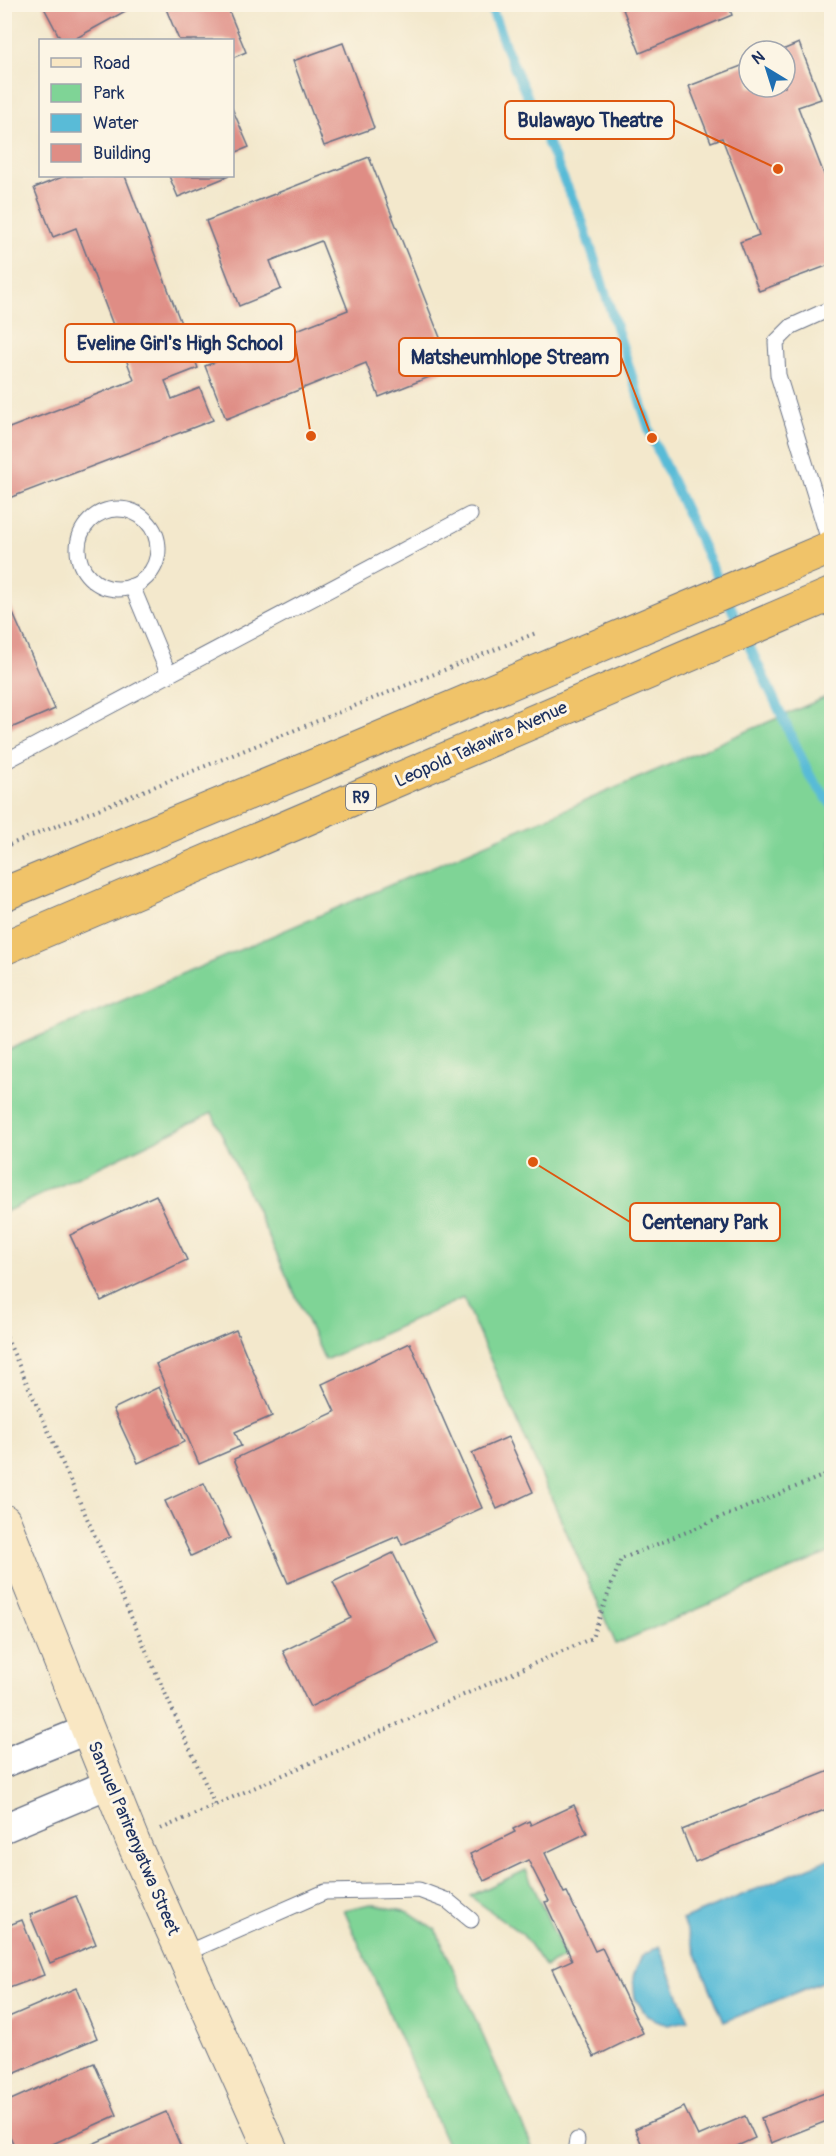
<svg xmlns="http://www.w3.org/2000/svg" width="836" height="2156" font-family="Pangolin,sans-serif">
  <rect width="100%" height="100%" fill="#fcf5e5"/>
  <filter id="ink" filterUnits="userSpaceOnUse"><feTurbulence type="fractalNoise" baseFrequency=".0167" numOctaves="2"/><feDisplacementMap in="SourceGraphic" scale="12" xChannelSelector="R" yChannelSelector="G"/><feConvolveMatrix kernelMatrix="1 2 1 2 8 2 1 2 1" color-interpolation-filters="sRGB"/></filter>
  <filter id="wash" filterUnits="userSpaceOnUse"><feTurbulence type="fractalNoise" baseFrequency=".008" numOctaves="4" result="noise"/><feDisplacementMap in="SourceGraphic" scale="24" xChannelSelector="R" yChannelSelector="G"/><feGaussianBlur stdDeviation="1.35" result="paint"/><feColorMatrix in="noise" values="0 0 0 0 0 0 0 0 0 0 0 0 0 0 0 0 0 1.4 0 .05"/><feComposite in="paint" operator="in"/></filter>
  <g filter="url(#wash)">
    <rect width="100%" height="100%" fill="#f3e8cc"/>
    <g fill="#7fd496" stroke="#4d827a" stroke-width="1.5">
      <path d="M831 695V1552L616 1644 463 1298 325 1360 212 1113 5 1212V1051Z"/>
      <path d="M526 1870 565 1957 545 1967 523 1935 470 1896Z"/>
      <path d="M370 1904 409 1912 436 1930 534 2151H450L344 1910Z"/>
    </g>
    <g fill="#59bbd7" stroke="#3a759a" stroke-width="1.5">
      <path d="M831 1858V1978L724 2022 682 1920Z"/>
      <path d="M659 1946 689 2020 668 2025 647 2016 635 1998 633 1977 641 1957Z"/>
    </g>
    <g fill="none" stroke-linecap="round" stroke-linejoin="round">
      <path stroke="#59bbd7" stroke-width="10" d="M490 4 505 46 582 221 652 438 810 776 832 805"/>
    </g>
    <g id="blocks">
      <g fill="#df8d85">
        <path d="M42 4H138L73 40H61Z"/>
        <path d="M164 4H226L246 52 232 58V40H179Z"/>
        <path d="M621 4H728L732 15 640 53Z"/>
        <path d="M343 43 374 128 324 146 293 61Z"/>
        <path d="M799 43 821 99 798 107 832 195V264L759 291 740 242 759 235 722 138 711 142 689 86 749 63V87H785V51H780Z"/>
        <path d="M232 108 249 147 232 154Z"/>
        <path d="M369 157 452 368 379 397 366 363 226 419 205 366 348 310 321 241 270 261 281 289 239 306 206 221Z"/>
        <path d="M65 176H125L198 368 165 381 172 399 200 388 213 420 4 500V430L134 380 76 228 53 237 34 188Z"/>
        <path d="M169 176H229L178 197Z"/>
        <path d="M4 593 55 709 4 731Z"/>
        <path d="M156 1195 187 1260 101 1301 70 1235Z"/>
        <path d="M236 1330 272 1416 235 1432 241 1446 199 1464 156 1364Z"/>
        <path d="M410 1343 482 1508 402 1545 398 1536 288 1583 234 1459 335 1412 322 1384Z"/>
        <path d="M159 1387 184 1442 138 1463 113 1409Z"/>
        <path d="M508 1437 533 1492 497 1509 472 1453Z"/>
        <path d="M204 1483 230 1538 191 1556 165 1501Z"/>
        <path d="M393 1553 438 1644 310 1707 283 1651 351 1618 333 1582Z"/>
        <path d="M832 1770V1807L695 1862 682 1830Z"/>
        <path d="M574 1805 587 1833 545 1853 564 1893 567 1892 595 1951 602 1948 643 2033 594 2057 552 1969 572 1960 545 1902 549 1901 528 1860 484 1881 470 1854 515 1832 513 1829 529 1821 531 1825Z"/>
        <path d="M76 1896 96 1944 50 1963 30 1915Z"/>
        <path d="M22 1920 44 1975 4 1990V1927Z"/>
        <path d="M76 1988 97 2038 4 2078V2019Z"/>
        <path d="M94 2063 117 2115 35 2152H17L4 2123V2103Z"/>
        <path d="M832 2090V2119L771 2143 761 2118Z"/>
        <path d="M684 2107 698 2136 745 2116 755 2138 724 2152H645L635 2129Z"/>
        <path d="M166 2112 183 2152H74Z"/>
      </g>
    </g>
  </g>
  <g filter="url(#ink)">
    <use href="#blocks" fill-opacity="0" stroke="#677084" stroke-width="1.5"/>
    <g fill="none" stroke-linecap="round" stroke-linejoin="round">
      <defs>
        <g id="lane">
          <circle cx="118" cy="549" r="40"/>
          <path d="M831 547 778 375 776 342 792 326 832 308"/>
          <path d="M132 586 169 675"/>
          <path d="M4 762 470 515"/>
          <path d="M184 1954 325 1892 419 1890 448 1901 471 1920"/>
          <path d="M575 2152 577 2140"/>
        </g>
        <g id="street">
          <path d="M4 1763 89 1729"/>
          <path d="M4 1828 111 1783"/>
        </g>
        <path id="secondary" d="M4 1521 133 1842 272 2152"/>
        <g id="highway">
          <path d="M4 894 333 758 832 547"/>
          <path d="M4 948 832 594"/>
        </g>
      </defs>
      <use href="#lane" stroke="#677084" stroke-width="17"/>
      <use href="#street" stroke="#677084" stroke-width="31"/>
      <use href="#secondary" stroke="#677084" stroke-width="35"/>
      <use href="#highway" stroke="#677084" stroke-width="35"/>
      <g stroke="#677084" stroke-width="4" stroke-dasharray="1.5 4.5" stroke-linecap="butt">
        <path d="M4 847 536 633"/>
        <path d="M4 1332 215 1805"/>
        <path d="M161 1829 592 1638 621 1559 832 1472"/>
      </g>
      <use href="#lane" stroke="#fff" stroke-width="15"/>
      <use href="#street" stroke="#fff" stroke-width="28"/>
      <use href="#secondary" stroke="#f9e7c3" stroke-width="33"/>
      <use href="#highway" stroke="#f0c369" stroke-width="33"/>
    </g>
  </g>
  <g text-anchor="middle" stroke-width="6" stroke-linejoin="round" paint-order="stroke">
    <rect fill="#fcf5e5" stroke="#5e6a86" stroke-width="1.5" x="346" y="784" width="30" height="26" rx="4.5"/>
    <g font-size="16" font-weight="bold" fill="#1b2f5e">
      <text x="361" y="803">R9</text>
    </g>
    <g font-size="18" fill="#1b2f5e" stroke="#fcf5e5">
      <text transform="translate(481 744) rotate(-24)" y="6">Leopold Takawira Avenue</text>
      <text transform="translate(134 1838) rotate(67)" y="6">Samuel Parirenyatwa Street</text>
    </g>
  </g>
  <path fill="none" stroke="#de5710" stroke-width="2" d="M778 169L674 120M311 436L295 343M652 438L621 357M533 1162L630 1222"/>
  <g fill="#de5710" stroke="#fcf5e5" stroke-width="2">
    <circle cx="778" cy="169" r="6"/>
    <circle cx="311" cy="436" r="6"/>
    <circle cx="652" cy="438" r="6"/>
    <circle cx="533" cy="1162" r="6"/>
  </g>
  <g fill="#fcf5e5" stroke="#de5710" stroke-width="2">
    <rect x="505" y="101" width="169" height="38" rx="6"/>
    <rect x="65" y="324" width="230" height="38" rx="6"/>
    <rect x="399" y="338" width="222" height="38" rx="6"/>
    <rect x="630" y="1203" width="150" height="38" rx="6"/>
  </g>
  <g font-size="20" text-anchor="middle" font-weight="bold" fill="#1b2f5e">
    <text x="590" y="127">Bulawayo Theatre</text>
    <text x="180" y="350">Eveline Girl's High School</text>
    <text x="510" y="364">Matsheumhlope Stream</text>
    <text x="705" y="1229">Centenary Park</text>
  </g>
  <rect width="836" height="2156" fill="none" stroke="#fcf5e5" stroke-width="24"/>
  <rect x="39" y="39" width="195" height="138" fill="#fcf5e5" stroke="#a2a6af" stroke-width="1.5"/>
  <rect x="51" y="58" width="30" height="9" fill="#f9e7c3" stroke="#a2a6af" stroke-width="1.5"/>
  <text x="93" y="69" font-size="18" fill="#1b2f5e">Road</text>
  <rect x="51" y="84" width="30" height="18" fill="#7fd496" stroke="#a2a6af" stroke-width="1.5"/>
  <text x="93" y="99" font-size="18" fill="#1b2f5e">Park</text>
  <rect x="51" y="114" width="30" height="18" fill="#59bbd7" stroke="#a2a6af" stroke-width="1.5"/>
  <text x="93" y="129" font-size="18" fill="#1b2f5e">Water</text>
  <rect x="51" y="144" width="30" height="18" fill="#df8d85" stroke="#a2a6af" stroke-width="1.5"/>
  <text x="93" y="159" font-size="18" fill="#1b2f5e">Building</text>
  <g transform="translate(767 69) rotate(322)"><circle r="28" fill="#fcf5e5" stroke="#a2a6af" stroke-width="1.5"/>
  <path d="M0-4.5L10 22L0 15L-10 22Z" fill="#1f6fb2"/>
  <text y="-9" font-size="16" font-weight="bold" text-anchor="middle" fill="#1b2f5e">N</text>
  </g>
</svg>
